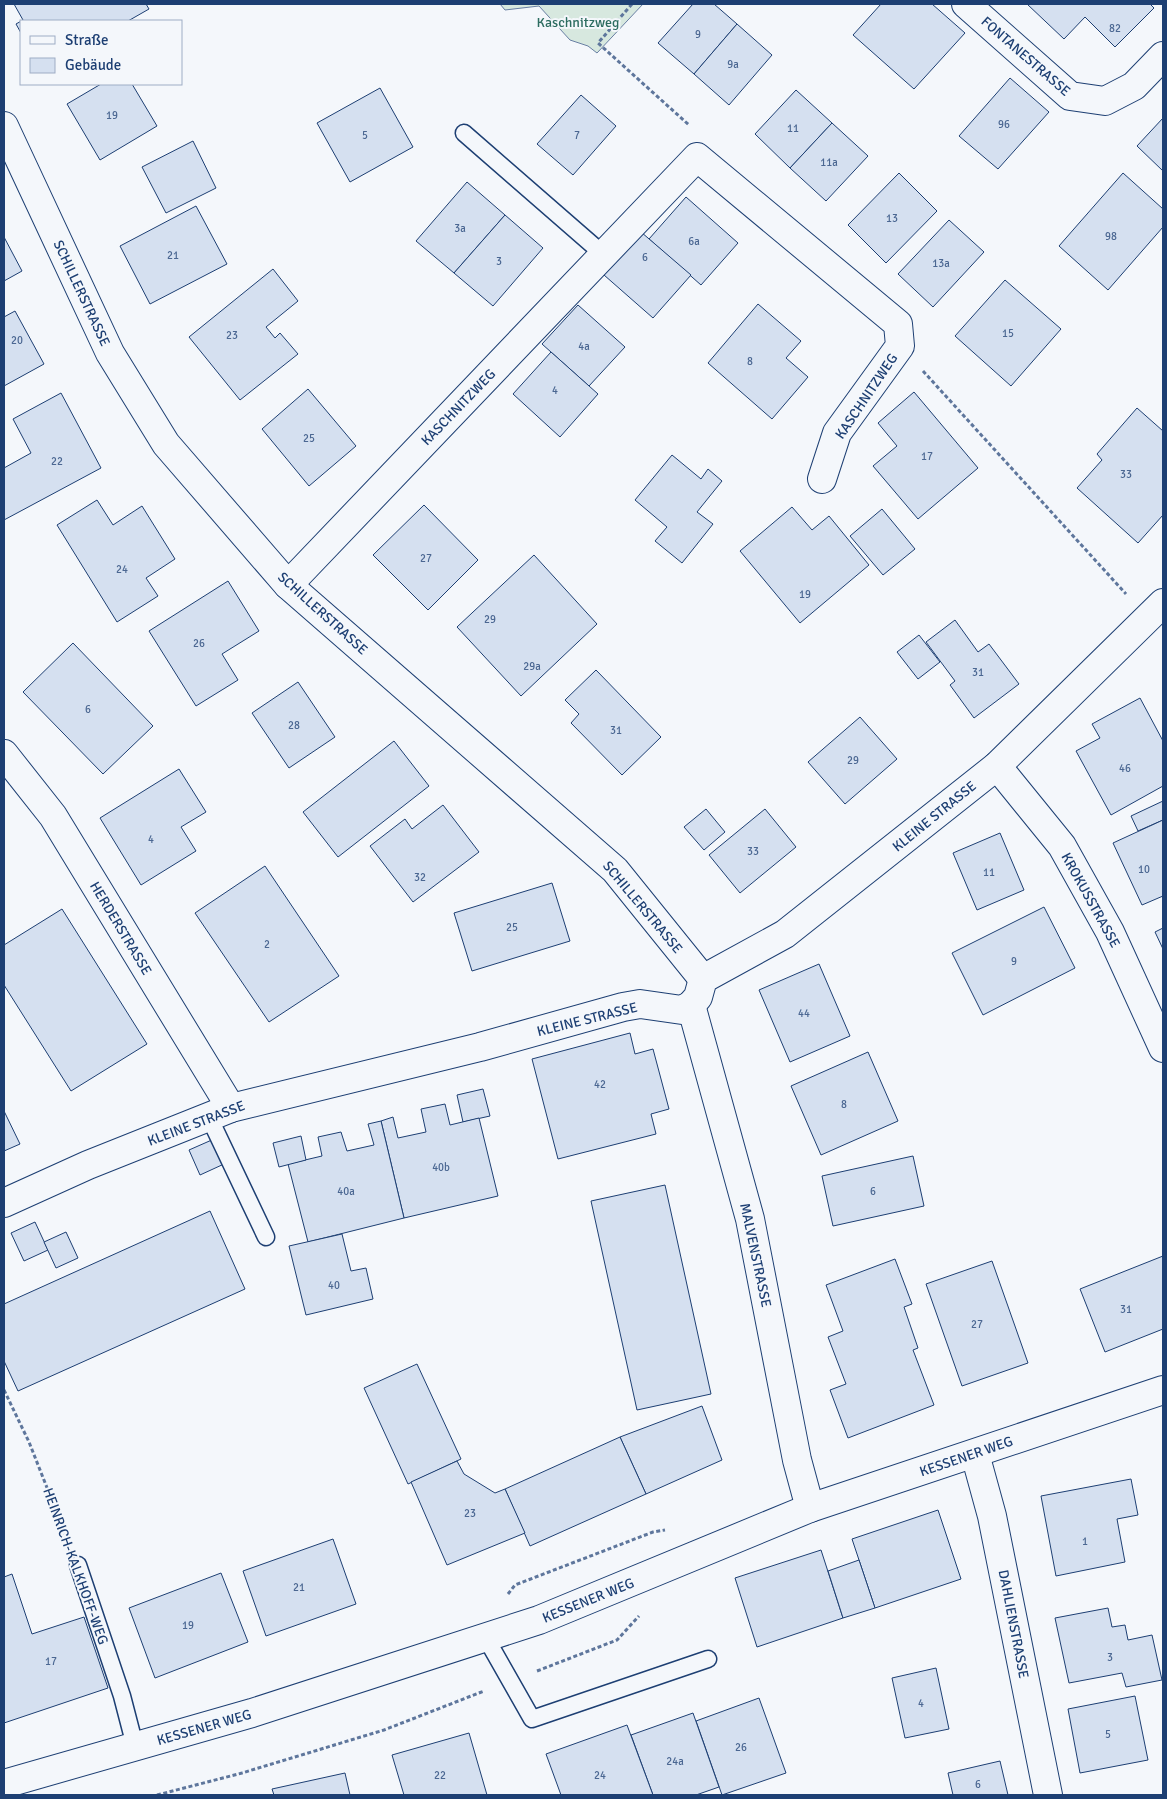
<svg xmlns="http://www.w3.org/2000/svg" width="1167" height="1799" font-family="Signika,sans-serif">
  <rect width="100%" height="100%" fill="#f4f7fb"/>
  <path fill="#d7e8df" stroke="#687fa3" d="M500 4H643L597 53 588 46 570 40 539 6 505 10Z"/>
  <g fill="#d5e0f0" stroke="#1d3f73">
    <path d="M14 4H146L149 9 128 21H21V33L16 24 23 20Z"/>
    <path d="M693 4H714L737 24 694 74 658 43Z"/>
    <path d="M881 4H932L965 33 914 89 853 35Z"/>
    <path d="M1027 4H1150L1154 8 1115 47 1085 17 1064 39Z"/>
    <path d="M737 24 772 55 729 105 694 74Z"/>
    <path d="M1010 78 1049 112 998 169 959 136Z"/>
    <path d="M101 84H132L157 126 100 160 67 104Z"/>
    <path d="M380 88 413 147 350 182 317 123Z"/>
    <path d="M796 90 832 123 790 168 755 134Z"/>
    <path d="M581 95 616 126 573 175 537 144Z"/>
    <path d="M1163 118V171L1137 146Z"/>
    <path d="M832 123 868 156 826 201 790 168Z"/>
    <path d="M193 141 216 188 166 213 142 167Z"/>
    <path d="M899 173 937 211 886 263 848 225Z"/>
    <path d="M1123 173 1163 209V227L1108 290 1059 246Z"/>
    <path d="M467 182 505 215 454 273 416 241Z"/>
    <path d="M686 197 738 243 701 285 649 239Z"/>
    <path d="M196 206 227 264 150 304 120 246Z"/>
    <path d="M505 215 543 248 493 306 454 273Z"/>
    <path d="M949 220 984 252 933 307 898 274Z"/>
    <path d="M641 232 691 275 653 318 604 275Z"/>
    <path d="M4 237 22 271 4 281Z"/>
    <path d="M273 269 298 301 266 327 275 338 280 333 298 354 240 400 189 337Z"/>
    <path d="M1005 280 1061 329 1011 386 955 336Z"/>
    <path d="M758 304 801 341 786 358 808 377 772 419 708 363Z"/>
    <path d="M578 305 625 347 589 386 542 344Z"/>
    <path d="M15 311 44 364 4 386V317Z"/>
    <path d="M551 352 598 394 560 437 513 394Z"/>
    <path d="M308 389 356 446 309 486 262 429Z"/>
    <path d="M914 392 978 468 918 519 873 466 897 446 878 423Z"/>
    <path d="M61 393 101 468 4 520V468L31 453 13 419Z"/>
    <path d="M1137 408 1163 431V515L1138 543 1077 488 1102 460 1097 454Z"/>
    <path d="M672 455 701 479 708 469 722 481 697 512 713 524 682 563 655 541 667 527 635 500Z"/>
    <path d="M97 500 113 525 142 506 175 559 146 578 158 596 117 622 57 525Z"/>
    <path d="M424 505 478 560 428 610 373 555Z"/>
    <path d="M792 507 812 530 829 516 869 565 800 623 740 551Z"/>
    <path d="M882 509 915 549 883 575 850 536Z"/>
    <path d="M534 555 597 624 521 696 457 627Z"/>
    <path d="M228 581 259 631 222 654 238 680 196 706 149 631Z"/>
    <path d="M955 620 978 652 989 644 1019 684 974 718 950 685 955 681 926 642Z"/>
    <path d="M919 635 940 662 918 679 897 652Z"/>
    <path d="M73 643 153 726 103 774 23 692Z"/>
    <path d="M596 670 661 737 622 775 571 723 579 714 565 700Z"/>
    <path d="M298 682 335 737 289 768 252 713Z"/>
    <path d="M1140 698 1163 741V786L1111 815 1076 751 1100 738 1092 724Z"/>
    <path d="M860 717 897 759 845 804 808 762Z"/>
    <path d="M394 741 429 786 338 857 303 812Z"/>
    <path d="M179 769 206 812 181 827 196 851 141 885 100 818Z"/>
    <path d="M1163 801V820L1138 831 1131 816Z"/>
    <path d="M443 805 479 852 413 902 370 846 405 819 412 829Z"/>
    <path d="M706 809 725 832 704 850 684 827Z"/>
    <path d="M765 809 796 847 740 893 709 855Z"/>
    <path d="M1163 820V896L1142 905 1113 843Z"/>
    <path d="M1000 833 1024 890 977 910 953 853Z"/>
    <path d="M265 866 339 976 269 1022 195 913Z"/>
    <path d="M552 883 570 941 472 971 454 913Z"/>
    <path d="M1044 907 1075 968 983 1015 952 953Z"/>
    <path d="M62 909 147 1044 71 1091 4 985V945Z"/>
    <path d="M1163 928V949L1155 932Z"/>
    <path d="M819 964 850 1036 790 1062 759 990Z"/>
    <path d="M630 1033 635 1054 653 1049 669 1109 651 1114 656 1134 558 1159 532 1059Z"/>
    <path d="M868 1052 898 1121 821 1155 791 1086Z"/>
    <path d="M483 1089 490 1116 463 1122 457 1095Z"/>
    <path d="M445 1104 450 1125 479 1118 498 1196 404 1218 381 1121 393 1117 398 1138 426 1132 421 1109Z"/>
    <path d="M4 1111 20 1144 4 1151Z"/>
    <path d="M381 1121 404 1218 308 1242 288 1164 322 1156 318 1137 341 1132 347 1151 374 1145 368 1124Z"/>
    <path d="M301 1136 306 1160 279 1167 273 1143Z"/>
    <path d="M214 1139 224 1164 200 1175 189 1150Z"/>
    <path d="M913 1156 924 1206 833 1226 822 1176Z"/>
    <path d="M665 1185 711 1394 637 1410 591 1201Z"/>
    <path d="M210 1211 245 1289 18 1391 4 1361V1304Z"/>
    <path d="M35 1222 48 1250 24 1261 11 1233Z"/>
    <path d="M66 1232 78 1258 56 1268 44 1242Z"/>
    <path d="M342 1234 351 1271 366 1268 373 1299 306 1315 289 1246Z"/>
    <path d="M1163 1256V1329L1105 1352 1080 1289Z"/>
    <path d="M895 1259 912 1304 904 1307 918 1348 913 1350 934 1405 848 1438 830 1390 846 1384 828 1337 843 1331 826 1285Z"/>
    <path d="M992 1261 1028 1363 962 1386 926 1284Z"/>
    <path d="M417 1364 461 1459 408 1484 364 1388Z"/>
    <path d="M702 1406 722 1460 646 1494 620 1437Z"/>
    <path d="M620 1437 646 1494 530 1546 505 1489Z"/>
    <path d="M457 1461 464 1474 495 1493 505 1489 525 1533 447 1565 411 1482Z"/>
    <path d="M1131 1479 1138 1515 1117 1519 1125 1562 1056 1576 1041 1496Z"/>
    <path d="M938 1510 961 1579 875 1608 852 1539Z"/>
    <path d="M333 1539 356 1604 266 1636 243 1571Z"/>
    <path d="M821 1550 843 1618 757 1647 735 1578Z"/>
    <path d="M859 1560 875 1608 843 1618 828 1571Z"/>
    <path d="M221 1573 248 1642 155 1678 129 1608Z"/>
    <path d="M12 1574 32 1634 84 1617 108 1688 4 1723V1577Z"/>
    <path d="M1108 1608 1112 1627 1125 1625 1128 1640 1152 1635 1162 1680 1126 1687 1122 1673 1069 1683 1055 1618Z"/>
    <path d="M936 1668 949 1729 905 1738 892 1678Z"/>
    <path d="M1135 1696 1148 1760 1080 1773 1068 1709Z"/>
    <path d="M759 1698 786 1773 722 1795 696 1721Z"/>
    <path d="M693 1713 719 1787 696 1795H653L631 1735Z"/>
    <path d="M627 1725 653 1795H561L546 1754Z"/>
    <path d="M469 1733 487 1795H404L392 1755Z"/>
    <path d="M1000 1761 1008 1795H953L948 1773Z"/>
    <path d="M345 1773 350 1795H274L272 1789Z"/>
  </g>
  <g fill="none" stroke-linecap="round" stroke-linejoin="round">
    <defs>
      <g id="lane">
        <path d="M464 133 604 255"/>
        <path d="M209 1117 266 1237"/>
        <path d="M78 1565 122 1696 135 1746"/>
        <path d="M486 1638 532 1719 708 1659"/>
      </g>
      <g id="street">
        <path d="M966 4 1070 96 1105 101 1134 86 1163 56"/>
        <path d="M4 126 110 353 166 444 288 585 615 870 703 979"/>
        <path d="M288 585 697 157 898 324 900 346 837 433 822 479"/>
        <path d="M4 754 53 816 231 1108"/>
        <path d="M997 766 1062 846 1110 932 1163 1048"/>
        <path d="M691 1005 750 1219 797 1460 810 1508"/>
        <path d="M4 1203 88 1165 231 1108 480 1047 623 1007 640 1004 682 1010 691 1005 698 997 703 979 785 934 997 766 1163 603"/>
        <path d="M975 1454 992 1516 1048 1795"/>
      </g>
      <path id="secondary" d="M4 1784 252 1713 539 1620 810 1508 1163 1390"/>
    </defs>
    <use href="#lane" stroke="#1d3f73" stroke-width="19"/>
    <use href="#street" stroke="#1d3f73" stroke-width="30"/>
    <use href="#secondary" stroke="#1d3f73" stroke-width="30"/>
    <g stroke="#5e769c" stroke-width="3" stroke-dasharray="4 2.5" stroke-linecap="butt">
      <path d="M632 4 598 43 689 125"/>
      <path d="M923 371 1126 594"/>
      <path d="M4 1390 29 1442 68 1541"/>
      <path d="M508 1594 515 1585 653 1532 665 1530"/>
      <path d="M537 1671 617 1640 639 1616"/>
      <path d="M157 1795 242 1773 384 1730 484 1691"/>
    </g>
    <use href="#lane" stroke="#f4f7fb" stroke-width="16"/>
    <use href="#street" stroke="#f4f7fb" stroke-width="28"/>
    <use href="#secondary" stroke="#f4f7fb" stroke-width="28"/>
  </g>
  <g text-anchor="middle" stroke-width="4" stroke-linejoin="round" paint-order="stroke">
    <g font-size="11" fill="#4b6792">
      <text x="1115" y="32">82</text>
      <text x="698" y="38">9</text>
      <text x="733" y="68">9a</text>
      <text x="112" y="119">19</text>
      <text x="1004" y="128">96</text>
      <text x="793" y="132">11</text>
      <text x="365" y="139">5</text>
      <text x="577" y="139">7</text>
      <text x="829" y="166">11a</text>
      <text x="892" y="222">13</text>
      <text x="460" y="232">3a</text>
      <text x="1111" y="240">98</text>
      <text x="694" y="245">6a</text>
      <text x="173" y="259">21</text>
      <text x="645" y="261">6</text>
      <text x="499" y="265">3</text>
      <text x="941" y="267">13a</text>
      <text x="1008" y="337">15</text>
      <text x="232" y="339">23</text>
      <text x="17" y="344">20</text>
      <text x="584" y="350">4a</text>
      <text x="750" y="365">8</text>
      <text x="555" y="394">4</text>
      <text x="309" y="442">25</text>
      <text x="927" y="460">17</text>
      <text x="57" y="465">22</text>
      <text x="1126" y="478">33</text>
      <text x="426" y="562">27</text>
      <text x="122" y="573">24</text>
      <text x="805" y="598">19</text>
      <text x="490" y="623">29</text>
      <text x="199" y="647">26</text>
      <text x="532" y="670">29a</text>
      <text x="978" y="676">31</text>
      <text x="88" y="713">6</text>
      <text x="294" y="729">28</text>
      <text x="616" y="734">31</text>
      <text x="853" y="764">29</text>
      <text x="1125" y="772">46</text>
      <text x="151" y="843">4</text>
      <text x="753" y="855">33</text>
      <text x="1144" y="873">10</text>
      <text x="989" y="876">11</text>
      <text x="420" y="881">32</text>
      <text x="512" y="931">25</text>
      <text x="267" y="948">2</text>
      <text x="1014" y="965">9</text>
      <text x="804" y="1017">44</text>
      <text x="600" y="1088">42</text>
      <text x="844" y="1108">8</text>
      <text x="441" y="1171">40b</text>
      <text x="346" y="1195">40a</text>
      <text x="873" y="1195">6</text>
      <text x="334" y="1289">40</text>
      <text x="1126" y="1313">31</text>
      <text x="977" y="1328">27</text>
      <text x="470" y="1517">23</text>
      <text x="1085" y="1545">1</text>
      <text x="299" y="1591">21</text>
      <text x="188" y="1629">19</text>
      <text x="1110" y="1661">3</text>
      <text x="51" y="1665">17</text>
      <text x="921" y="1707">4</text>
      <text x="1108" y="1738">5</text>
      <text x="741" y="1751">26</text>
      <text x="675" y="1765">24a</text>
      <text x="440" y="1779">22</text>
      <text x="600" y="1779">24</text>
      <text x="978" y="1788">6</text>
    </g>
    <g font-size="14" fill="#2c6c60" stroke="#f4f7fb">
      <text x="578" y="27">Kaschnitzweg</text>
    </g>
    <g font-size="14" fill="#1d3f73" stroke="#f4f7fb">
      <text transform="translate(1026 56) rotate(41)" y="5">FONTANESTRASSE</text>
      <text transform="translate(82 293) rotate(65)" y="5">SCHILLERSTRASSE</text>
      <text transform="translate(866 396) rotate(-56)" y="5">KASCHNITZWEG</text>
      <text transform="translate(458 407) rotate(-46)" y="5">KASCHNITZWEG</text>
      <text transform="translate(323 613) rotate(42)" y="5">SCHILLERSTRASSE</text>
      <text transform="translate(934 816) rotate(-39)" y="5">KLEINE STRASSE</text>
      <text transform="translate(1091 900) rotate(61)" y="5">KROKUSSTRASSE</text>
      <text transform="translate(643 907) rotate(50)" y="5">SCHILLERSTRASSE</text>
      <text transform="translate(121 928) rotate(59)" y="5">HERDERSTRASSE</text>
      <text transform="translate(587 1019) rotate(-14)" y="5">KLEINE STRASSE</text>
      <text transform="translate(196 1123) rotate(-21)" y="5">KLEINE STRASSE</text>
      <text transform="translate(756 1255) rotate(78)" y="5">MALVENSTRASSE</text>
      <text transform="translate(966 1456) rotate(-19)" y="5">KESSENER WEG</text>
      <text transform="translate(76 1566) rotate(70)" y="5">HEINRICH-KALKHOFF-WEG</text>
      <text transform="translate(588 1600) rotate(-22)" y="5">KESSENER WEG</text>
      <text transform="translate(1014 1624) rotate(79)" y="5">DAHLIENSTRASSE</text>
      <text transform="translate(204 1727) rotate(-16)" y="5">KESSENER WEG</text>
    </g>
  </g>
  <rect width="1167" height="1799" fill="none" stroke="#1d3f73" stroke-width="10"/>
  <rect x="20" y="20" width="162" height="65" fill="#f4f7fb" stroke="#9eadc5"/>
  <rect x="30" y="36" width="25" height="8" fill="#f4f7fb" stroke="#9eadc5"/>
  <text x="65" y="45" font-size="15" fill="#1d3f73">Straße</text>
  <rect x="30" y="58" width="25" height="15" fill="#d5e0f0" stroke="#9eadc5"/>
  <text x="65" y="70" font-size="15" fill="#1d3f73">Gebäude</text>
</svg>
